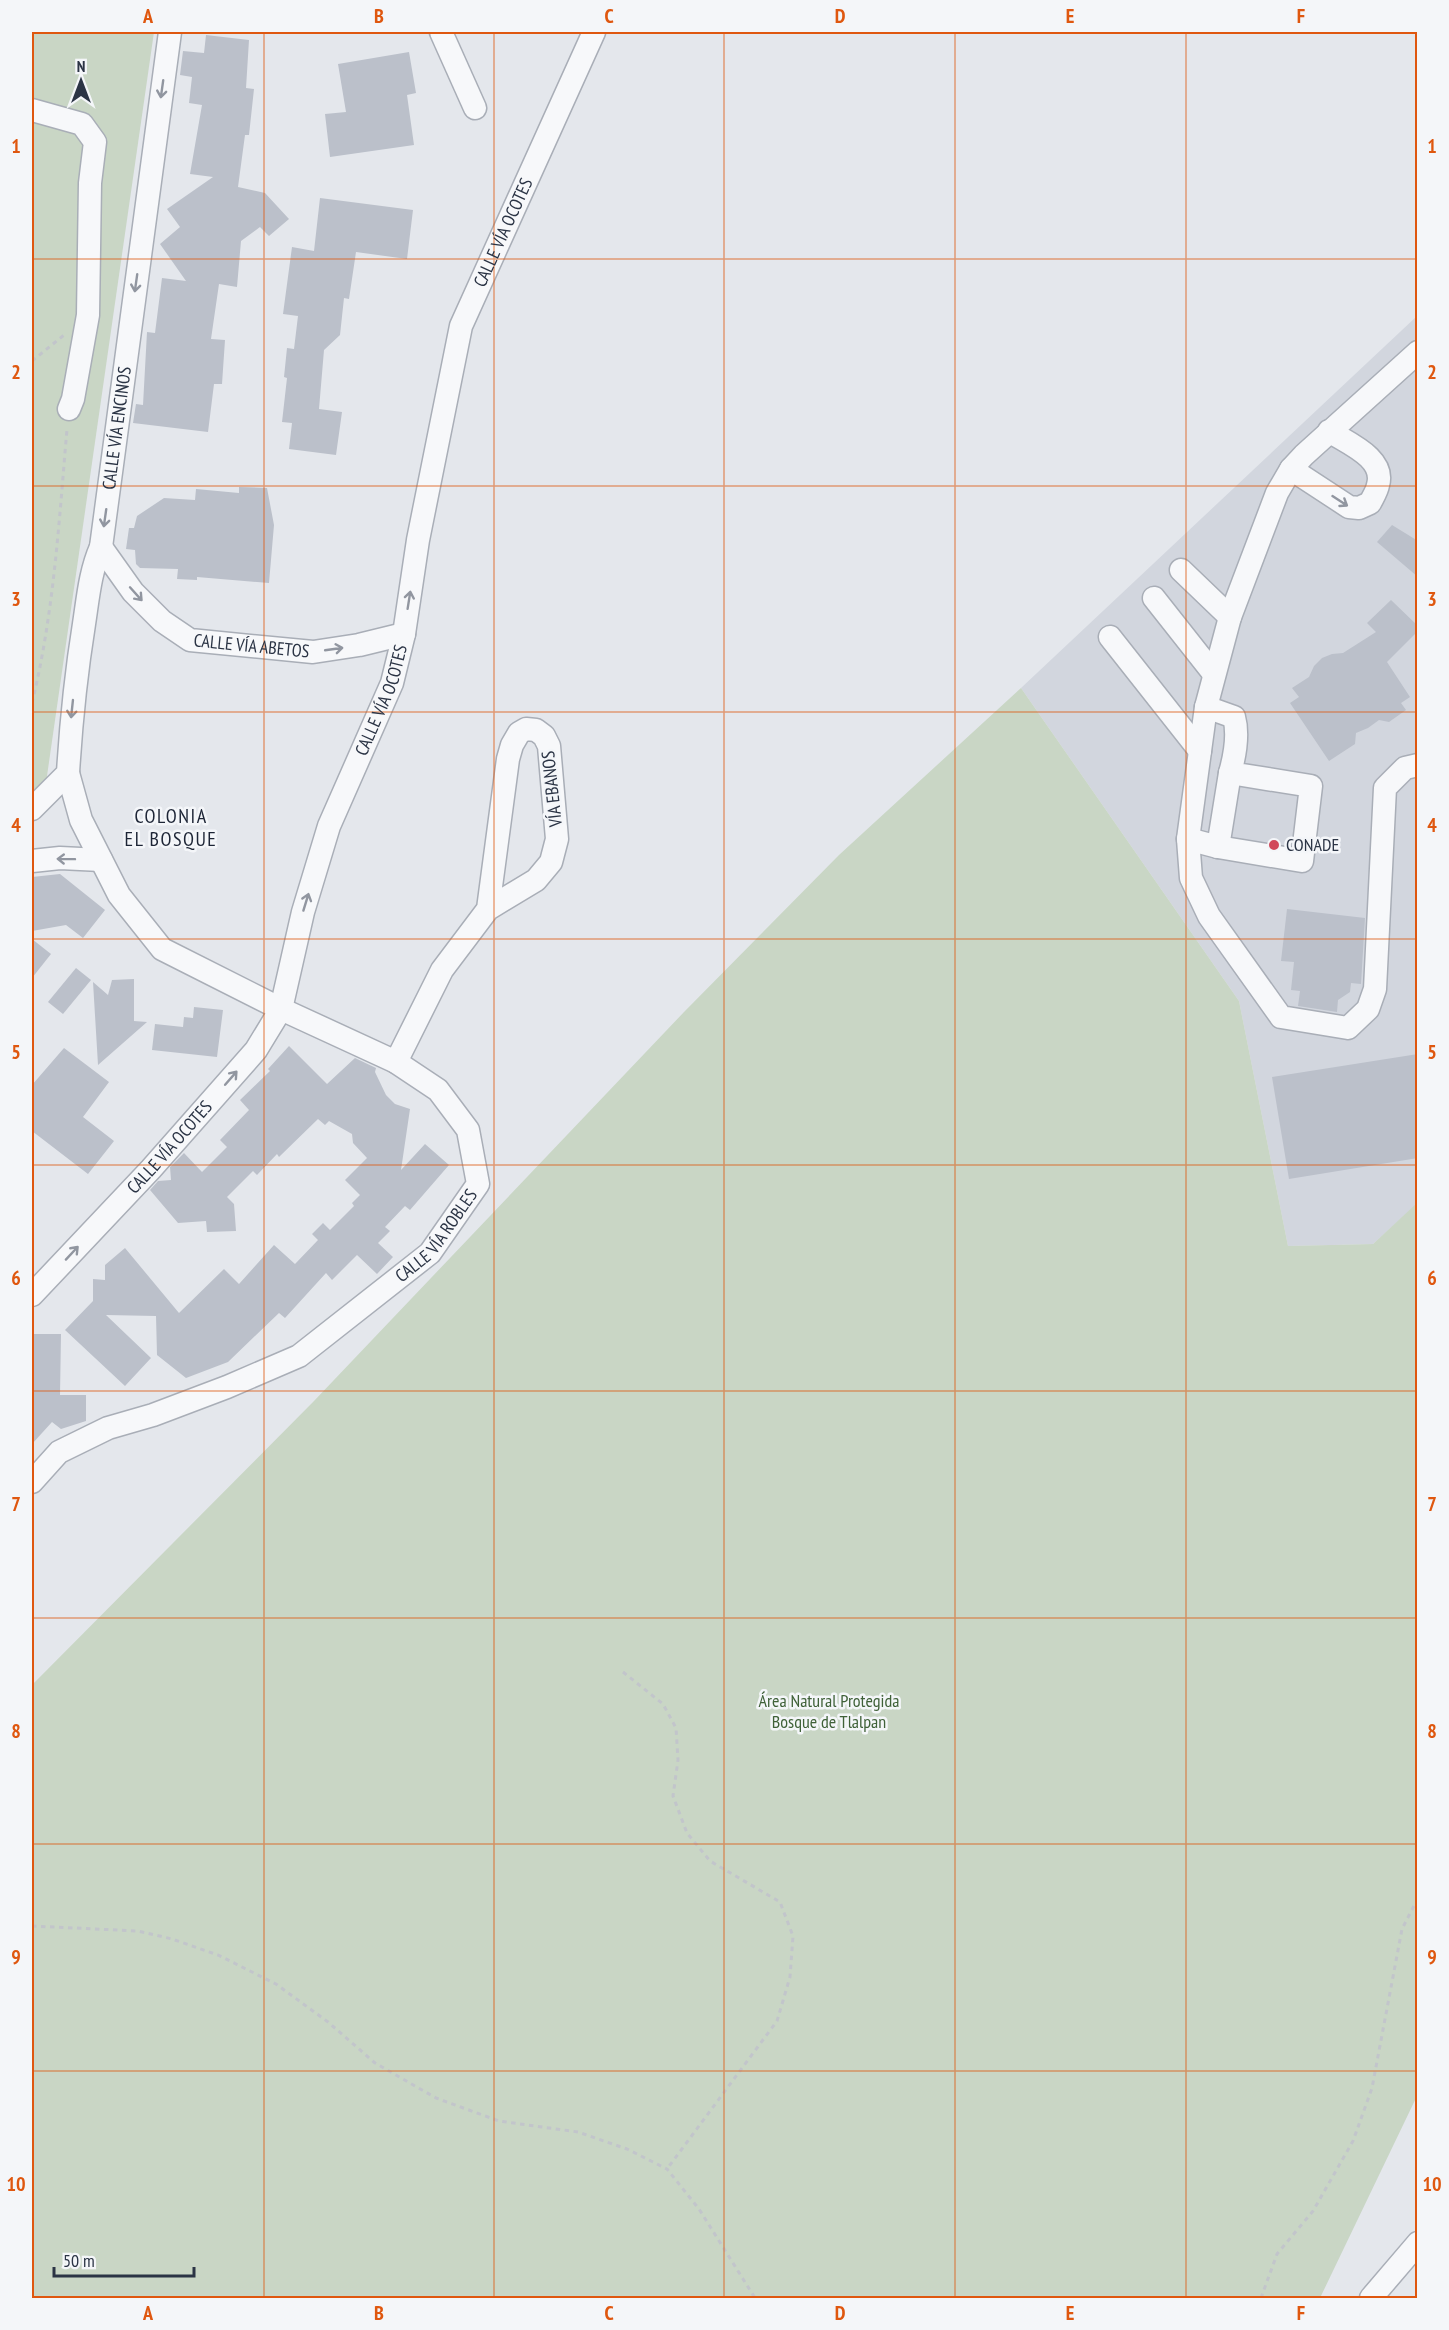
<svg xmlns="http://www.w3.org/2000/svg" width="1449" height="2330" font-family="'PT Sans Narrow',sans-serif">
  <rect width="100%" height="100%" fill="#e4e7ec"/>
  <path fill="#d2d6de" d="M1417 316 1418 1203 1373 1244 1288 1246 1239 1001 1021 688Z"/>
  <g fill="#c9d6c5">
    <path d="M32 32H154L46 783 32 801Z"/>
    <path d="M1021 688 1239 1001 1288 1246 1373 1244 1417 1203V2096L1320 2298H32V1685L314 1401 684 1012 839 855Z"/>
  </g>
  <g fill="#bbc0ca">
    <path d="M206 35 249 40 246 88 254 89 249 135H245L238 187 265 193 289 219 269 236 260 227 241 241 237 287 219 284 211 339 225 340 222 384H214L208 432 133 423 136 404 143 405 147 332 155 333 162 278 186 281 160 244 180 227 167 209 213 177 190 174 202 105 189 103 192 77 180 75 183 51 204 53Z"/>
    <path d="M409 52 416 93 407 95 414 145 330 157 325 114 346 112 338 64Z"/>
    <path d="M320 198 413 210 407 259 356 252 349 299 344 298 340 335 324 350 319 409 342 412 336 455 289 449 292 423 282 422 287 378 284 377 287 348 294 349 298 316 283 314 292 247 314 251Z"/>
    <path d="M239 487 267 488 274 525 269 583 197 577V580L177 579 178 569 140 568 136 564 135 550 126 549 129 528H134L137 516 164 498 195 500 196 489 239 493Z"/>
    <path d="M1392 525 1418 541V577L1377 542Z"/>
    <path d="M1391 600 1418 626V631L1387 662 1410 697 1401 703 1406 710 1389 722 1379 720 1368 728 1356 733 1355 744 1329 761 1290 703 1299 697 1292 688 1309 677 1314 666 1322 658 1332 654 1343 653 1376 632 1367 623Z"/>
    <path d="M60 874 105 910 83 938 66 925 32 931V877Z"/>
    <path d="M1287 909 1365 918 1361 984 1351 983 1350 992 1338 1000 1337 1012 1298 1006 1300 991 1291 990 1294 962 1281 961Z"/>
    <path d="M32 939 51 954 32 978Z"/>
    <path d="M76 968 91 980 63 1014 48 1002Z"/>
    <path d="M134 979V1021L147 1022 98 1065 93 982 108 995 112 980Z"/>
    <path d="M194 1007 223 1010 217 1057 152 1050 155 1024 183 1027 184 1017 193 1018Z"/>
    <path d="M289 1046 327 1084 355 1058 376 1068 375 1072 386 1095 395 1104 410 1109 401 1170 425 1144 449 1165 410 1210 405 1206 385 1227 390 1231 378 1243 393 1257 377 1274 357 1255 332 1280 326 1273 285 1318 279 1313 228 1362 186 1378 157 1355 156 1316 106 1315 151 1358 125 1386 65 1330 93 1301V1279L105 1280V1265L125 1248 179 1313 224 1269 239 1284 274 1245 295 1264 318 1240 312 1234 323 1223 330 1230 354 1206 352 1203 360 1195 345 1180 367 1158 353 1143 352 1134 329 1121 325 1125 318 1119 279 1157 277 1154 257 1175 253 1171 227 1197 234 1204 236 1231 207 1232 206 1221 178 1223 150 1190 158 1181 171 1180 170 1167 184 1153 202 1172 227 1147 220 1140 249 1110 240 1100 270 1071 268 1069Z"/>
    <path d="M64 1048 109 1082 83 1117 114 1141 88 1174 32 1131V1085Z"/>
    <path d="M1418 1054V1158L1289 1179 1272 1077Z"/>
    <path d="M32 1334H61L60 1395H86V1421L61 1429 52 1422 32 1444Z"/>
  </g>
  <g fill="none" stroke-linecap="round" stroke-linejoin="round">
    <defs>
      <g id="minor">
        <path d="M441 32 475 108"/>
        <path d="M32 110 82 124 95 142 90 183 88 315 73 399 69 409"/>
        <path d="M1418 352 1304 455 1291 469 1277 493 1230 617 1206 707 1188 839 1191 878 1209 916 1281 1017 1348 1028 1368 1009 1375 989 1385 788 1405 768 1418 765"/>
        <path d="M1291 469 1349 507 1359 508 1370 503C1373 497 1377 491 1378 485 1386 458 1347 443 1329 431"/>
        <path id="s1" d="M101 547 133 592 162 621 190 640 313 652 359 645 404 634"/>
        <path d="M1181 570 1230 617"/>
        <path d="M1154 598 1214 674"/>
        <path d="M1110 637 1200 751"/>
        <path id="s2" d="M32 809 68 773C71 723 76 674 84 624 88 598 90 572 101 547L170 32"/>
        <path d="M1188 839 1218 847 1302 861 1311 786 1230 773C1235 755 1239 735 1234 717L1206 707"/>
        <path d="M1218 847 1230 773"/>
        <path d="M32 861 60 858 101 860"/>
        <path d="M396 1062 442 970 488 909 536 880 551 862 557 839 549 746 544 736 536 730 526 729 519 733 512 745 508 759 488 909"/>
        <path id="s3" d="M32 1295 151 1169 256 1050 281 1009 303 912 329 826 392 683 404 634 418 540 461 326 594 32"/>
        <path id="s4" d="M32 1482 59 1452 108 1428 153 1415 227 1387 299 1356 430 1253 478 1184 468 1130 438 1090 396 1062 281 1009 162 949 119 895 81 820 68 773"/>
        <path d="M1371 2298 1418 2243"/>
      </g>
    </defs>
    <use href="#minor" stroke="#a9aeb7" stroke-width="25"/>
    <g stroke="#c2c5cb" stroke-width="3" stroke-dasharray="4.5 4.5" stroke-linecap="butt">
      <path d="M32 361 64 335"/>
      <path d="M32 703C54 613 59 521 67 429"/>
      <path d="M623 1672 663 1704 676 1728 678 1760 673 1796 687 1833 710 1861 780 1902 793 1936 790 1977 777 2021 667 2169"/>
      <path d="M32 1926 138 1931 172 1939 218 1955 276 1984 328 2022 375 2063 436 2098 499 2121 578 2132 627 2149 667 2169 699 2209 755 2298"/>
      <path d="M1261 2298 1277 2254 1313 2211 1353 2141 1372 2088 1402 1929 1418 1898"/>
    </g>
    <use href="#minor" stroke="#f7f8fa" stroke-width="22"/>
  </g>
  <defs><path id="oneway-shaft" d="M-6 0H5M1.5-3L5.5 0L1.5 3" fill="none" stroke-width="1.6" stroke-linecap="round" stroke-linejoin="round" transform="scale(1.5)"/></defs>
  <g stroke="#9196a0">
    <use href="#oneway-shaft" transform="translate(162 89) rotate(98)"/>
    <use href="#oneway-shaft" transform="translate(136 283) rotate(98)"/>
    <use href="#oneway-shaft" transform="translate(1340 501) rotate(33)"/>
    <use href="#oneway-shaft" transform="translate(105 518) rotate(98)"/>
    <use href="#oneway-shaft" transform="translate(136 594) rotate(48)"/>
    <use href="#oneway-shaft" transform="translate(409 600) rotate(-81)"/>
    <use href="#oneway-shaft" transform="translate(334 649) rotate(-8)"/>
    <use href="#oneway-shaft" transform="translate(72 709) rotate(96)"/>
    <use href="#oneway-shaft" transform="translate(66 859) rotate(-179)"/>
    <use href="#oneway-shaft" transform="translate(306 902) rotate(-73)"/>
    <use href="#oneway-shaft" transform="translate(231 1078) rotate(-49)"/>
    <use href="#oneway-shaft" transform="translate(72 1253) rotate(-47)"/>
  </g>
  <path fill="none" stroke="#df570f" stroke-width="1.5" stroke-opacity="0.55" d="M264 32V2298M494 32V2298M724 32V2298M955 32V2298M1186 32V2298M32 259H1418M32 486H1418M32 712H1418M32 939H1418M32 1165H1418M32 1391H1418M32 1618H1418M32 1844H1418M32 2071H1418"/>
  <circle fill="#d1495b" stroke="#f4f6f9" stroke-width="2" cx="1274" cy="845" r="6"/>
  <g text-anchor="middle" stroke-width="5" stroke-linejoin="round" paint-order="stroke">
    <g font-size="18" fill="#2b3445" stroke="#f4f6f9">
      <text dy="6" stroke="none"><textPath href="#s3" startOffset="1192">CALLE VÍA OCOTES</textPath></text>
      <text dy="6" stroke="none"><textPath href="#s2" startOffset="400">CALLE VÍA ENCINOS</textPath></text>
      <text dy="6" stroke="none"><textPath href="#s1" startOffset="192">CALLE VÍA ABETOS</textPath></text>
      <text dy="6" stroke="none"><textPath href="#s3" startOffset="706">CALLE VÍA OCOTES</textPath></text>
      <text transform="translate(552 789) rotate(-96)" y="6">VÍA EBANOS</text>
      <text dy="6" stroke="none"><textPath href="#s3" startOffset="202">CALLE VÍA OCOTES</textPath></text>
      <text dy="6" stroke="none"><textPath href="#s4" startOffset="483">CALLE VÍA ROBLES</textPath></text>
    </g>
    <g font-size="18" fill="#2b3445" stroke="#f4f6f9" text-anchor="start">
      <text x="1286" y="851">CONADE</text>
    </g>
    <g font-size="18" fill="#3f6138" stroke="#f4f6f9">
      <text x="829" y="1707">Área Natural Protegida<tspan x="829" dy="21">Bosque de Tlalpan</tspan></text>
    </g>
    <g font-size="20" letter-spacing="1.5" fill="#1d2536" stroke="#f4f6f9">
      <text x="171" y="823">COLONIA<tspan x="171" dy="23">EL BOSQUE</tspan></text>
    </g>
  </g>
  <rect width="1449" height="2330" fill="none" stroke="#f4f6f9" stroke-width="66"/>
  <g transform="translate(81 81)" stroke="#f4f6f9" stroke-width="4.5" paint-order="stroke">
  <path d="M0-4.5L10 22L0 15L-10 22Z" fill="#2b3445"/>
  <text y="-9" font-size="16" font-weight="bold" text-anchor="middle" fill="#2b3445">N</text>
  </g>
  <path d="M54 2267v9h140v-9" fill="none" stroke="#2b3445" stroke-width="3"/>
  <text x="63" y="2267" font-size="18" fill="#2b3445" stroke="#f4f6f9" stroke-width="4.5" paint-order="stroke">50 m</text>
  <rect x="33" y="33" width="1383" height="2264" fill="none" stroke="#df570f" stroke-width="2"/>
  <g font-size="20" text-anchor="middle" font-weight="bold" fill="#df570f">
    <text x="148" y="23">A</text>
    <text x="379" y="23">B</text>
    <text x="609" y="23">C</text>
    <text x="840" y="23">D</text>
    <text x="1070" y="23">E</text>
    <text x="1301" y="23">F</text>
    <text x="16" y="153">1</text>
    <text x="1432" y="153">1</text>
    <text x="16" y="379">2</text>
    <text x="1432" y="379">2</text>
    <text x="16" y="606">3</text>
    <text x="1432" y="606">3</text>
    <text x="16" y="832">4</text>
    <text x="1432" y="832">4</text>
    <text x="16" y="1059">5</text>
    <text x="1432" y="1059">5</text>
    <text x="16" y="1285">6</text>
    <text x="1432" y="1285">6</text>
    <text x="16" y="1511">7</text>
    <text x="1432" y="1511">7</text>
    <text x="16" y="1738">8</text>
    <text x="1432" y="1738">8</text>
    <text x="16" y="1964">9</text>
    <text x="1432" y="1964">9</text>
    <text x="16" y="2191">10</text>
    <text x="1432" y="2191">10</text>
    <text x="148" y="2320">A</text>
    <text x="379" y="2320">B</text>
    <text x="609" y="2320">C</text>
    <text x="840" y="2320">D</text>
    <text x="1070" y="2320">E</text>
    <text x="1301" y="2320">F</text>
  </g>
</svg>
